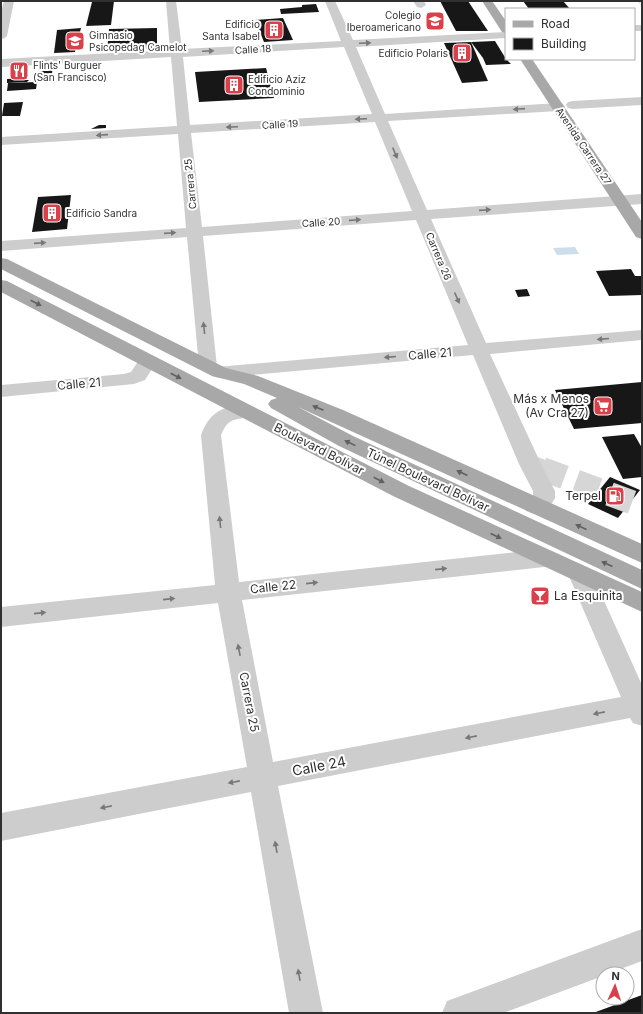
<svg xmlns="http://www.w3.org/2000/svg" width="643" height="1014" font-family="Inter,sans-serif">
  <rect width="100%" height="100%" fill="#fff"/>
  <path fill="#cddeea" d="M575 247 579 254 557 255 553 248Z"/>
  <g fill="#171717">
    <path d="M114 1 111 25 86 26 92 2Z"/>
    <path d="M440 1H468L488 31H456Z"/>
    <path d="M523 1H563L570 9H529Z"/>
    <path d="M316 4 319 12 281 14 280 9 302 7V5Z"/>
    <path d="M283 18 293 40 264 42 255 20Z"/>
    <path d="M81 28 75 52 54 53 57 30Z"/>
    <path d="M157 28V48L107 51 109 29Z"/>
    <path d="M495 41 506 59 511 64 486 65 483 58 471 42Z"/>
    <path d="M471 42 488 81 462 83 444 43Z"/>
    <path d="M41 66H53L51 81H38Z"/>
    <path d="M28 67V74L10 75 11 68Z"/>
    <path d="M266 68 274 98 199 102 195 72Z"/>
    <path d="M22 78V80H29L27 82 7 83V79Z"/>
    <path d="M37 82 36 89 7 91 8 83Z"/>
    <path d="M23 102 20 116H2L4 103Z"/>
    <path d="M99 125H106V128L91 129Z"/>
    <path d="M71 195 67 229 32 232 38 197Z"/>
    <path d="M631 269 635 276H642V295L609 296 596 271Z"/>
    <path d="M527 289 530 296 518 297 515 290Z"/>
    <path d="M642 382V423L574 429 555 390Z"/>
    <path d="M634 434 642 448V477L623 479 602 437Z"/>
    <path d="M610 477 640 490 618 518 588 504Z"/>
    <path d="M642 995V1013H593Z"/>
  </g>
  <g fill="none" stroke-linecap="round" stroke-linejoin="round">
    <path stroke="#d6d6d6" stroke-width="19" stroke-dasharray="19 10" stroke-linecap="butt" d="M530 464 545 470"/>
    <path stroke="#d6d6d6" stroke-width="24" stroke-dasharray="24 12" stroke-linecap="butt" d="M542 469 642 506"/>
    <path stroke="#cdcdcd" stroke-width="1.5" stroke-dasharray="1 1" stroke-linecap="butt" d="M638 1 642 5"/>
    <g fill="#cdcdcd" fill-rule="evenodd">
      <path d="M4 1H14L7 36 5 38 1 39V12Z"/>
      <path d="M166 1H176L182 49 341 41 325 1H335L353 40 506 32V38L356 47 385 114 558 103 563 104 565 107 563 110 558 111 388 121 427 210 642 194V204L431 219 486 343 642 330V340L490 354 541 464 555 491V498L552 503 542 511 534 514 526 511 523 506 526 501 533 495V491L519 464 473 355 219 378 212 376 210 371 201 370 199 366 187 237 1 251V241L186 228 178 134 1 145V137L177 126 171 57 1 67V59L170 50ZM344 47 372 114 190 125 183 57ZM375 122 412 211 202 227 191 133ZM416 220 468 345 217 367 203 236Z"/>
      <path d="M413 1H424L426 5 421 8 417 7Z"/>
      <rect x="634" y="25" width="8" height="6"/>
      <path d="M642 97V105L573 109 568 108 566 105 568 102 573 101Z"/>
      <path d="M148 355 155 357 157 361 145 380 134 384 1 397V385L124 374 131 372 141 357Z"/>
      <path d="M232 406H245L252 408 255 412 252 416C235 421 229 416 221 435L239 582 544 549 552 552 556 558 552 564 544 567 242 600 273 762 621 697 568 574 572 568 580 565 588 568 592 574 642 685V726L633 723 630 718 278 786 323 1013H289L251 792 1 841V813L247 767 218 603 1 627V607L215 585 201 435C208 418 214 411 232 406Z"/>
      <path d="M642 929V961L607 974H603V976L503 1013H442L447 1001Z"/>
    </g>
    <g fill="#a8a8a8" fill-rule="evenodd">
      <path d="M482 1H492L506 21V33L502 32Z"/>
      <path d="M520 59H532L642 222V239L636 237 634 234Z"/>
      <path d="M1 258 7 259 226 368 258 376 343 410 642 544V563L298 407 353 436 642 570V589L339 446 271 408 268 404 271 400 277 398 244 384 212 376 1 269Z"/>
      <path d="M1 280 7 281 409 486 642 592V612L393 496 1 292Z"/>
    </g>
  </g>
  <defs><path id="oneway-solid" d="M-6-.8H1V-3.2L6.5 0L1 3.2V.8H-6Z"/></defs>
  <g fill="#777">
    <use href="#oneway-solid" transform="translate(365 43) rotate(-3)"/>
    <use href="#oneway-solid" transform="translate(208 51) rotate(-3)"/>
    <use href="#oneway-solid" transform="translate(519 109) rotate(176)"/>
    <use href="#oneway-solid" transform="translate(361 119) rotate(177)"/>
    <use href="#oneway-solid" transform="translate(232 127) rotate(177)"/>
    <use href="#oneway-solid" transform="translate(102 135) rotate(176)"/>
    <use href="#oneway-solid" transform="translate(395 153) rotate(67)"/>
    <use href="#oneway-solid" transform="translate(485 210) rotate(-4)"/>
    <use href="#oneway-solid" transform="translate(355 220) rotate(-4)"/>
    <use href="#oneway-solid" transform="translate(170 233) rotate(-4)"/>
    <use href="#oneway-solid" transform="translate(40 243) rotate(-4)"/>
    <use href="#oneway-solid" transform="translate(457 298) rotate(67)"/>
    <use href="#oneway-solid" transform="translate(204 328) rotate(-96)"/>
    <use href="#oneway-solid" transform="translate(603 339) rotate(175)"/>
    <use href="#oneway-solid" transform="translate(390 357) rotate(175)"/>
    <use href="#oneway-solid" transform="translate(220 522) rotate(-96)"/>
    <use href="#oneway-solid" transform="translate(441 569) rotate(-6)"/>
    <use href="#oneway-solid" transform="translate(312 583) rotate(-6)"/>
    <use href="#oneway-solid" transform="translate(169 599) rotate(-6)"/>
    <use href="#oneway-solid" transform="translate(40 613) rotate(-6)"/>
    <use href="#oneway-solid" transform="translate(239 650) rotate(-101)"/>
    <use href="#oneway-solid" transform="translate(599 713) rotate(169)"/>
    <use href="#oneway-solid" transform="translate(471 737) rotate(169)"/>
    <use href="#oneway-solid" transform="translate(234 782) rotate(169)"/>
    <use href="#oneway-solid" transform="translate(106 807) rotate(169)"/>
    <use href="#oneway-solid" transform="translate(276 847) rotate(-100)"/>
    <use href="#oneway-solid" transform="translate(299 975) rotate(-100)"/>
  </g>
  <g fill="#606060">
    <use href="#oneway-solid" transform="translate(36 303) rotate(27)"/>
    <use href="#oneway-solid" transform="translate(176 376) rotate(28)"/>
    <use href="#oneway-solid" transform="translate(318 408) rotate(-157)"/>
    <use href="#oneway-solid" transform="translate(350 443) rotate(-154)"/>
    <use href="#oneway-solid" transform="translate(462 473) rotate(-155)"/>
    <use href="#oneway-solid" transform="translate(379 480) rotate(27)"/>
    <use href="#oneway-solid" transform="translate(581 527) rotate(-156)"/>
    <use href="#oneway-solid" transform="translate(496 536) rotate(25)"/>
    <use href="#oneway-solid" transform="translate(607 564) rotate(-155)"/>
  </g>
  <defs>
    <symbol id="school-square" viewBox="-11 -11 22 22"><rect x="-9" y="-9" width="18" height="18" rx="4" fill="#d94049" stroke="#fff"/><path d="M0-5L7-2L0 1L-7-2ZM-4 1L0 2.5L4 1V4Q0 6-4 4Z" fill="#fff"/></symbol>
    <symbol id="building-square" viewBox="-11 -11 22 22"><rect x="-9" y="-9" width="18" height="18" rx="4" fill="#d94049" stroke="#fff"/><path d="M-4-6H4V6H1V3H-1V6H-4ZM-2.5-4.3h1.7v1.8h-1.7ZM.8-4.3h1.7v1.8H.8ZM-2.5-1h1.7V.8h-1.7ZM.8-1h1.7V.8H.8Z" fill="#fff"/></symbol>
    <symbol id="restaurant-square" viewBox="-11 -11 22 22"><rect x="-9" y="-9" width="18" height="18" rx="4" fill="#d94049" stroke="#fff"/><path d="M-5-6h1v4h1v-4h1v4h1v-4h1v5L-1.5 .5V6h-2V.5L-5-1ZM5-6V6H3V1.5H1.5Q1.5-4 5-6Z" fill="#fff"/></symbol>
    <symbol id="supermarket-square" viewBox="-11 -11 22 22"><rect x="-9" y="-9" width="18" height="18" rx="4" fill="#d94049" stroke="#fff"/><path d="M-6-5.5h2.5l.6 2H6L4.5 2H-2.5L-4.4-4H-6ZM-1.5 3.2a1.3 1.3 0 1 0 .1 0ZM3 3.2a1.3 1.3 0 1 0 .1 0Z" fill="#fff"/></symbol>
    <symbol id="fuel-square" viewBox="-11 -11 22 22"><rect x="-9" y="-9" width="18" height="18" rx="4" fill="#d94049" stroke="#fff"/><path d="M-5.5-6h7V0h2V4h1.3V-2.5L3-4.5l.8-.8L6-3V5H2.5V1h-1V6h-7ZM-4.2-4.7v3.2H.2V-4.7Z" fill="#fff"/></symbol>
    <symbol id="bar-square" viewBox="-11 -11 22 22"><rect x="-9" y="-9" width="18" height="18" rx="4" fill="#d94049" stroke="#fff"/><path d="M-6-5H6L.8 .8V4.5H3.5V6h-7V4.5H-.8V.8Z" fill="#fff"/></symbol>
  </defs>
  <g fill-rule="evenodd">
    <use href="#school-square" x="424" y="10" width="22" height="22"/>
    <use href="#building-square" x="263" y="19" width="22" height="22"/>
    <use href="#school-square" x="64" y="30" width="22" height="22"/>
    <use href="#building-square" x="451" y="42" width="22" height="22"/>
    <use href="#restaurant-square" x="8" y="60" width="22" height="22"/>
    <use href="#building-square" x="223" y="74" width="22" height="22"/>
    <use href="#building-square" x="41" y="202" width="22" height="22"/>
    <use href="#supermarket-square" x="592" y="395" width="22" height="22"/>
    <use href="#fuel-square" x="604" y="485" width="22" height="22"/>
    <use href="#bar-square" x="529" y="585" width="22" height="22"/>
  </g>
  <g text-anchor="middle" stroke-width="4" stroke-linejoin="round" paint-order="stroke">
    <g font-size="10" fill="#303030" stroke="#fff" text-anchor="start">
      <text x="421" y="19" text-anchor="end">Colegio<tspan x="421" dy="12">Iberoamericano</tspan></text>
      <text x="260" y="28" text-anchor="end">Edificio<tspan x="260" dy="12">Santa Isabel</tspan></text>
      <text x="89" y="39">Gimnasio<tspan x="89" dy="12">Psicopedag Camelot</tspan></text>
      <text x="448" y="57" text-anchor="end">Edificio Polaris</text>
      <text x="33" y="69">Flints' Burguer<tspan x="33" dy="12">(San Francisco)</tspan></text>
      <text x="248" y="83">Edificio Aziz<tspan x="248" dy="12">Condominio</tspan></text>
      <text x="66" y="217">Edificio Sandra</text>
    </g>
    <g font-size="10" fill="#303030" stroke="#fff">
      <text transform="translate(253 49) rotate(-3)" y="4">Calle 18</text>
      <text transform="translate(280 124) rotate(-3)" y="4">Calle 19</text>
      <text transform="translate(584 146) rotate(56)" y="4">Avenida Carrera 27</text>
      <text transform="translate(190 184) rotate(-96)" y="4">Carrera 25</text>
      <text transform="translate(321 222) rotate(-4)" y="4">Calle 20</text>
      <text transform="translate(439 256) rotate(67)" y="4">Carrera 26</text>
    </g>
    <g font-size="12" fill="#303030" stroke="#fff">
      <text transform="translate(430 354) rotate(-5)" y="4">Calle 21</text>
      <text transform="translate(79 384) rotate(-5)" y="4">Calle 21</text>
      <text transform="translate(319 449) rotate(27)" y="4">Boulevard Bolívar</text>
      <text transform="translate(428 480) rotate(25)" y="4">Túnel Boulevard Bolívar</text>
      <text transform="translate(273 587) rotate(-6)" y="4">Calle 22</text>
      <text transform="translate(249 702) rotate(79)" y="4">Carrera 25</text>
    </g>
    <g font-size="12" fill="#303030" stroke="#fff" text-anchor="end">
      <text x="589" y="403">Más x Menos<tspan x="589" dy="14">(Av Cra 27)</tspan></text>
      <text x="601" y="500">Terpel</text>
      <text x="554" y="600" text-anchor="start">La Esquinita</text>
    </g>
    <g font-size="14" fill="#303030" stroke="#fff">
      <text transform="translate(319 766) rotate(-11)" y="5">Calle 24</text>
    </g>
  </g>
  <rect width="643" height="1014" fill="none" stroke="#303030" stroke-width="4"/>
  <rect x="505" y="8" width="130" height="52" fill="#ffffff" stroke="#acacac"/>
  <rect x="513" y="21" width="20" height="6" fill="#a8a8a8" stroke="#acacac"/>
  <text x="541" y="28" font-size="12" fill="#303030">Road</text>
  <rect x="513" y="38" width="20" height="12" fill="#171717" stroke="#acacac"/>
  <text x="541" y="48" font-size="12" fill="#303030">Building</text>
  <g transform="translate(615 986) rotate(3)"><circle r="19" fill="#ffffff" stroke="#acacac"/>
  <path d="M0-3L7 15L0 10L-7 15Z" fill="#d94049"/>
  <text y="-6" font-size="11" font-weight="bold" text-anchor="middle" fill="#303030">N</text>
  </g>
</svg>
